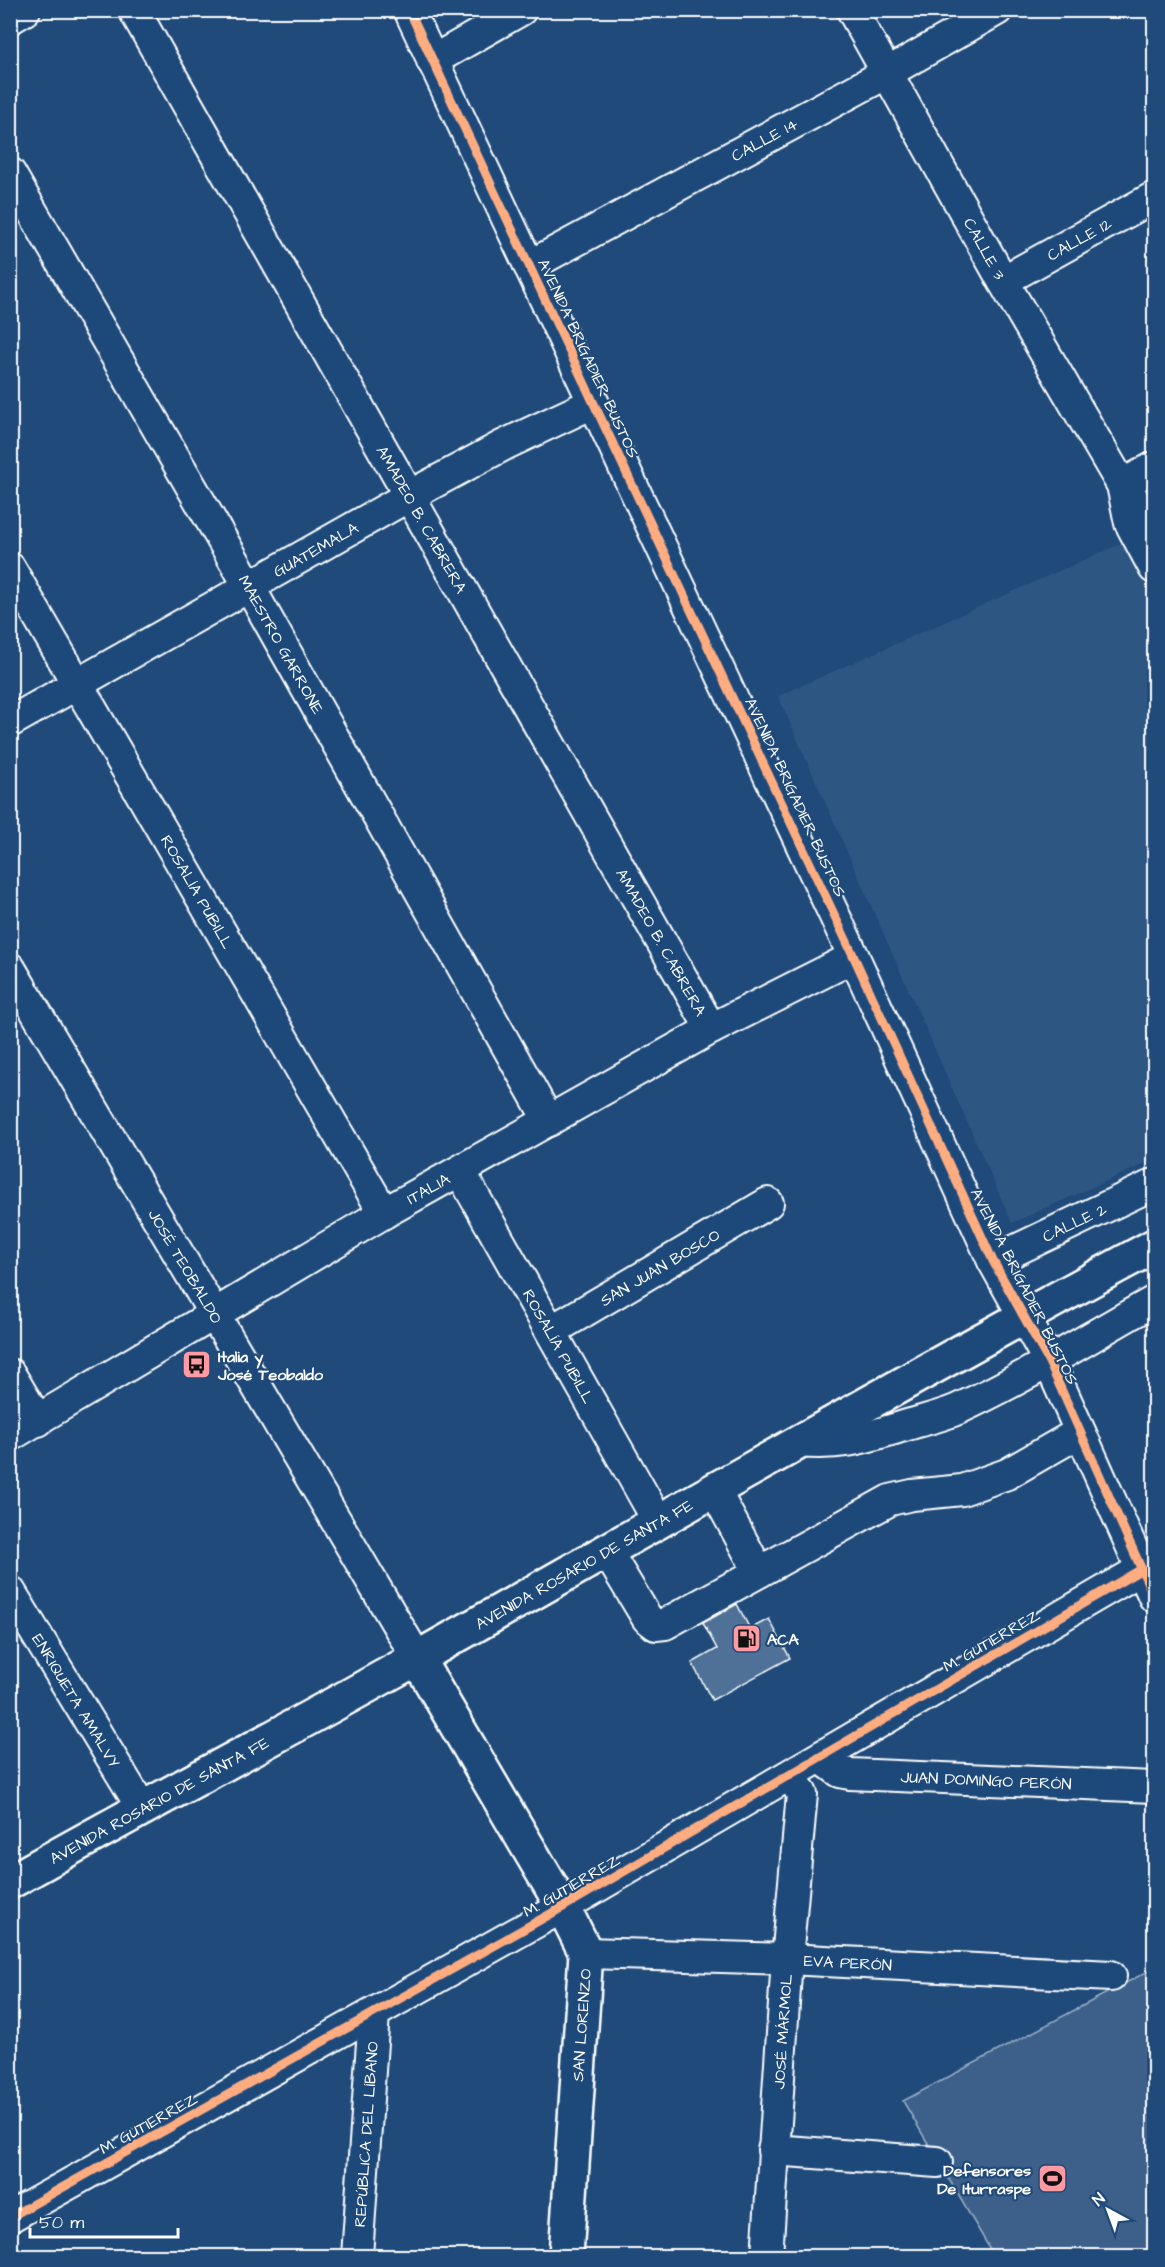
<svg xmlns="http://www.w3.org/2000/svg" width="1165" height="2267" font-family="'Architects Daughter',sans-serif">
  <rect width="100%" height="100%" fill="#1f4a7a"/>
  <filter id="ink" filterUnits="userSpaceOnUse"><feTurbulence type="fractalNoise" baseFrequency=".0167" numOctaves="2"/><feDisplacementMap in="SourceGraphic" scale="12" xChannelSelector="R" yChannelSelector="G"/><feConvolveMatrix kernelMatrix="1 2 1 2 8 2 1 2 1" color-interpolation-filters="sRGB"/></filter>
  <g filter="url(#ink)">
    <path fill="#2e5683" d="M1122 543 1154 600V1160L1012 1223 778 696Z"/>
    <path fill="#3c618b" stroke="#9eb0c5" stroke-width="1.5" d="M1154 1968V2256H994L903 2101Z"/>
    <path fill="#507197" stroke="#fff" stroke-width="1.5" d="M737 1604 750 1629 769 1619 790 1658 712 1700 692 1663 717 1649 703 1623Z"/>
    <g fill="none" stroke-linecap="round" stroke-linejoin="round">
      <defs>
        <g id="minor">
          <path id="s1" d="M134 10 711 1029"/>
          <path d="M409 10 854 957 993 1261 1049 1362 1154 1597"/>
          <path id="s2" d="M852 10 1003 281 1122 485 1154 467"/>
          <path d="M10 19 25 10"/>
          <path d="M432 61 521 10"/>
          <path id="s3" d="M10 173 250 588 549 1121"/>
          <path id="s4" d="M529 266 887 73 997 10"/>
          <path id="s5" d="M1003 281 1154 197"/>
          <path d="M1154 529 1146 514 1122 485 1130 523 1154 568"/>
          <path id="s6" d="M10 568 384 1213"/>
          <path id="s7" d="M10 722 409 496 504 445 593 403"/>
          <path id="s8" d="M10 968 417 1658"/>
          <path id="s9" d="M460 1171 658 1521"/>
          <path id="s10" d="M993 1261 1154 1184"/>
          <path id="s11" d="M551 1331 768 1203"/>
          <path d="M10 1374 38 1421"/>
          <path id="s12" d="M10 1436 384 1213 711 1029 854 957"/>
          <path d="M798 1442C840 1446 861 1439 901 1427 919 1421 940 1417 958 1409 1026 1378 1089 1337 1154 1301"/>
          <path d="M714 1489 759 1572"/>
          <path d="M606 1550 647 1618 656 1625 665 1624 890 1500 912 1495 962 1490 1007 1474 1080 1432"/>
          <path id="s13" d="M10 1591 142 1808"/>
          <path id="s14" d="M821 1758 840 1772 850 1774 1154 1787"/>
          <path id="s15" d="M586 1953 787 1959 1111 1976"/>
          <path d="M773 2150 937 2162"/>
          <path d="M10 2217 563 1907 1142 1569"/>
          <path id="s16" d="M357 2256 374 2014"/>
          <path id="s17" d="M767 2256 787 1959 802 1794 791 1775"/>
        </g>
        <g id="major">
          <path d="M417 1658 563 1907 586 1953 566 2256"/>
          <path id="s18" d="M10 1882C146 1805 284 1733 419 1657 664 1519 907 1379 1154 1246"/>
        </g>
      </defs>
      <use href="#minor" stroke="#fff" stroke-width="34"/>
      <use href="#major" stroke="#fff" stroke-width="38"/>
      <use href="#minor" stroke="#1f4a7a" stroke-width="30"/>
      <use href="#major" stroke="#1f4a7a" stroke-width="33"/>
      <defs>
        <g id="cycleway">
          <path d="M409 10 854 957 993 1261 1049 1362 1154 1597"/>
          <path d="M10 2217 563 1907 1142 1569"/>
        </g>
      </defs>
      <use href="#cycleway" stroke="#1f4a7a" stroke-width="13"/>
      <use href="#cycleway" stroke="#ffac80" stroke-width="9"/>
    </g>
  </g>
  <defs>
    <symbol id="bus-square" viewBox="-11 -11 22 22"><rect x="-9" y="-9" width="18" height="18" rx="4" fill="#ff9aa2" stroke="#1f4a7a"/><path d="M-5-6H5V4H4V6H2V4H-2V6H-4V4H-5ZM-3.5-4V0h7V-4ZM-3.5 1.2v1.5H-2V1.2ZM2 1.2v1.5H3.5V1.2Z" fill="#111"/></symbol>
    <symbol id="fuel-square" viewBox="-11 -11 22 22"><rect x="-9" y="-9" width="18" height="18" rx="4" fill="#ff9aa2" stroke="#1f4a7a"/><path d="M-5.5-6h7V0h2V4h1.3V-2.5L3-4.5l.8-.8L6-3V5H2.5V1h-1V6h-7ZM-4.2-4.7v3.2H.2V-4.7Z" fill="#111"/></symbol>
    <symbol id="stadium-square" viewBox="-11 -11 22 22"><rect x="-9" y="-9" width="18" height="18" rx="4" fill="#ff9aa2" stroke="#1f4a7a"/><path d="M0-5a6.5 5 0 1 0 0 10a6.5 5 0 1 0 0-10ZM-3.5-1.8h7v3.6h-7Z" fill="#111"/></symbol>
  </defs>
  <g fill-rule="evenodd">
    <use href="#bus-square" x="180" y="1348" width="33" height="33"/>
    <use href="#fuel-square" x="730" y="1622" width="33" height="33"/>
    <use href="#stadium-square" x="1036" y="2162" width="33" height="33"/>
  </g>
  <g text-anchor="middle" stroke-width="4.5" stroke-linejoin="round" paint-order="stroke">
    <g font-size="16" fill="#fff" stroke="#1f4a7a">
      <text dy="6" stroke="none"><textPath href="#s4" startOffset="267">CALLE 14</textPath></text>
      <text dy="6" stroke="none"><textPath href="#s5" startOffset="87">CALLE 12</textPath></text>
      <text dy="6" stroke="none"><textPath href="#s2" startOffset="273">CALLE 3</textPath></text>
      <text transform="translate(589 358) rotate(65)" y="6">AVENIDA BRIGADIER BUSTOS</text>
      <text dy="6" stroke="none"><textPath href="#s1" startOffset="585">AMADEO B. CABRERA</textPath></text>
      <text dy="6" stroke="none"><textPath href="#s7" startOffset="351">GUATEMALA</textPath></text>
      <text dy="6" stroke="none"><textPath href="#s3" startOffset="544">MAESTRO GARRONE</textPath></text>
      <text transform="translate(796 797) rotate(65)" y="6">AVENIDA BRIGADIER BUSTOS</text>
      <text dy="6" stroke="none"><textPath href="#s6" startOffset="374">ROSALÍA PUBILL</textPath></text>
      <text dy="6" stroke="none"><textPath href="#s1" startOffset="1071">AMADEO B. CABRERA</textPath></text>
      <text dy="6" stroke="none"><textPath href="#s12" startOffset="486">ITALIA</textPath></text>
      <text dy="6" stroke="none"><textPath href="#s10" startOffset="90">CALLE 2</textPath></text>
      <text dy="6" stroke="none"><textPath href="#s8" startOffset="346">JOSÉ TEOBALDO</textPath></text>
      <text dy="6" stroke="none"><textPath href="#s11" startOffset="126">SAN JUAN BOSCO</textPath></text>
      <text transform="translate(1025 1286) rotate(63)" y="6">AVENIDA BRIGADIER BUSTOS</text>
      <text dy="6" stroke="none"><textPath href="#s9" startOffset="201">ROSALÍA PUBILL</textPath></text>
      <text dy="6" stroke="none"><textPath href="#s18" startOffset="656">AVENIDA ROSARIO DE SANTA FE</textPath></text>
      <text transform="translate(991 1640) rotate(-30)" y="6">M. GUTIERREZ</text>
      <text dy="6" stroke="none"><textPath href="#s13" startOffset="128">ENRIQUETA AMALVY</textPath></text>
      <text dy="6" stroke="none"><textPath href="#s14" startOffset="170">JUAN DOMINGO PERÓN</textPath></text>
      <text dy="6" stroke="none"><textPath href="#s18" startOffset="170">AVENIDA ROSARIO DE SANTA FE</textPath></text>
      <text transform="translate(571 1885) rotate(-30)" y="6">M. GUTIERREZ</text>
      <text dy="6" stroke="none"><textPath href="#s15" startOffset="262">EVA PERÓN</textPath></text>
      <text transform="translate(581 2025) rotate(-86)" y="6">SAN LORENZO</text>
      <text dy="6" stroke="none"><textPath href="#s17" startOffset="225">JOSÉ MÁRMOL</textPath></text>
      <text transform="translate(148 2123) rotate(-29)" y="6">M. GUTIERREZ</text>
      <text dy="6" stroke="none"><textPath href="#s16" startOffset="122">REPÚBLICA DEL LÍBANO</textPath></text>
    </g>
    <g font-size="16" font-weight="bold" fill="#fff" stroke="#1f4a7a" text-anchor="start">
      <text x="218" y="1362">Italia y<tspan x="218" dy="18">José Teobaldo</tspan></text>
      <text x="767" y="1645">ACA</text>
      <text x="1031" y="2176" text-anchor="end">Defensores<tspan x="1031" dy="18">De Iturraspe</tspan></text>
    </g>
  </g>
  <rect width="1165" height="2267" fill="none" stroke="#1f4a7a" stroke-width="36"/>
  <rect x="18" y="18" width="1129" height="2231" fill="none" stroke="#fff" stroke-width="2" filter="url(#ink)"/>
  <g transform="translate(1108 2210) rotate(319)" stroke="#1f4a7a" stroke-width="4.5" paint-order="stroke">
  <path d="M0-4.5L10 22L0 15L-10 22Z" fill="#ffffff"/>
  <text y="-9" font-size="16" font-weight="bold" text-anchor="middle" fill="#ffffff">N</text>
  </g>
  <path d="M30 2228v9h148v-9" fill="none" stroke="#ffffff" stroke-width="3"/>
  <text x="39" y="2228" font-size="18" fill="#ffffff" stroke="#1f4a7a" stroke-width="4.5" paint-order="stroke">50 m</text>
</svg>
